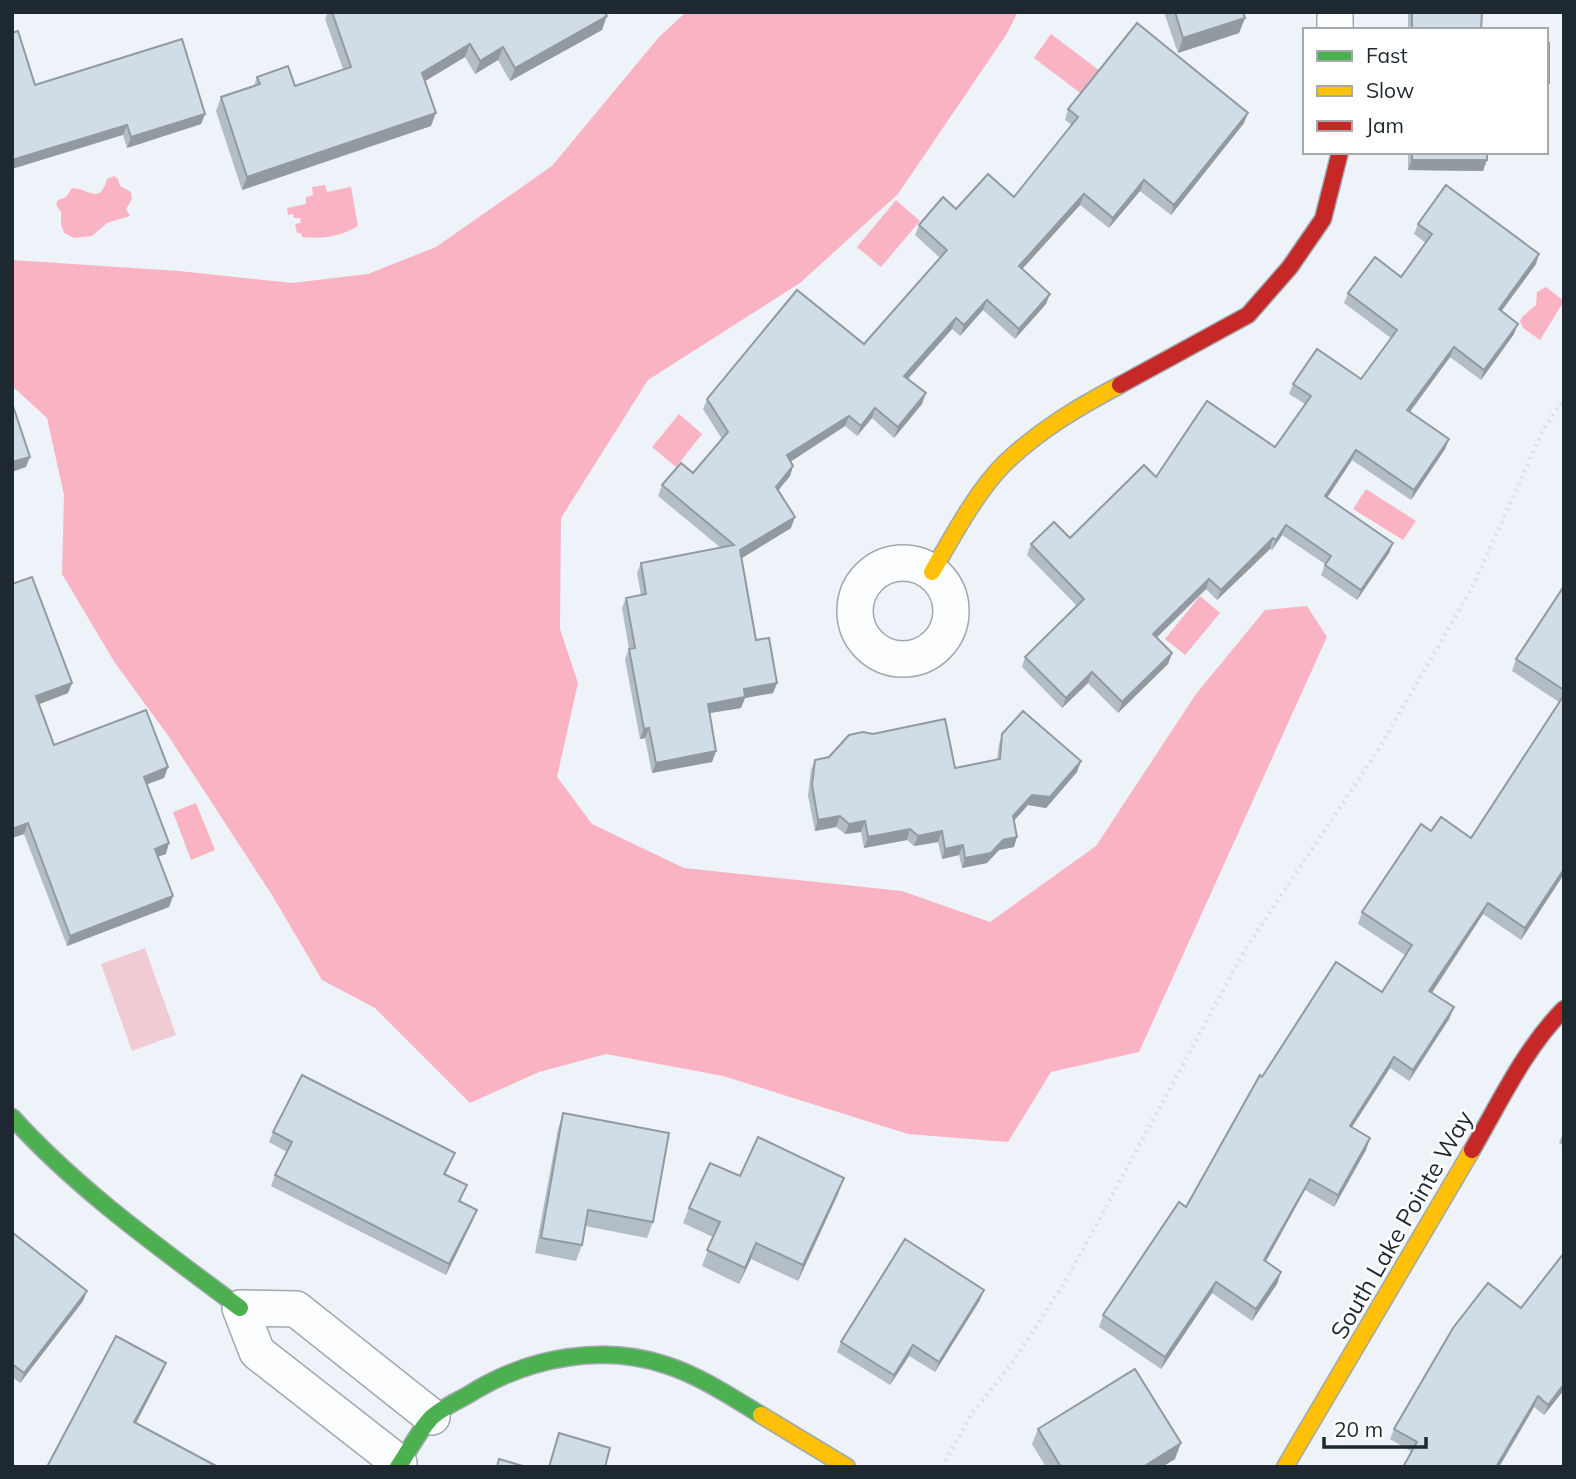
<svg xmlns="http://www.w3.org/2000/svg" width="1576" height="1479" font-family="Mulish,sans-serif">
  <rect width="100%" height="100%" fill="#edf3f8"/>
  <path fill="#f1cbd4" d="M145 948 176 1035 132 1051 101 964Z"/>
  <g fill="#fab3c2">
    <path d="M686 12H1018L1006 35 898 194 800 283 648 380 561 518 560 629 578 683 557 777 592 824 684 868 902 891 990 922 1096 846 1196 694 1265 610 1307 606 1327 637 1139 1052 1051 1072 1008 1142 908 1134 723 1076 606 1054 539 1072 470 1103 375 1008 322 980 272 895 167 734 115 663 62 574 64 495 47 418 12 386V260L179 271 292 283 368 274 436 247 552 166 659 37Z"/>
    <path d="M1051 34 1100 71 1083 95 1034 58Z"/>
    <path d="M114 176 118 179 120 186 131 192 132 199 126 209 130 216 107 223 92 236 74 238 64 233 61 224V212L56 205 58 200 66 197 72 188C88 188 100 206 107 179Z"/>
    <path d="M325 185 327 192 351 187 358 226C339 237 324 239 302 237L301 233H297L295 224 301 223 300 218H294L293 214 288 215 287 208 306 204V197L313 195 312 187Z"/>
    <path d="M896 200 920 221 881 267 857 247Z"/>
    <path d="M1546 287 1564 301 1540 340 1523 328 1520 321 1523 316 1536 305 1537 292Z"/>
    <path d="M679 414 702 434 676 467 652 447Z"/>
    <path d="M1366 489 1416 521 1403 540 1353 509Z"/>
    <path d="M1200 596 1220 613 1185 655 1165 639Z"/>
    <path d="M196 803 215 850 191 860 173 812Z"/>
  </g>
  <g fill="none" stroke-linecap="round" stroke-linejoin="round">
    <defs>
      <g id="street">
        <path d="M1335 12V30"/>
        <circle cx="903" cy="611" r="48"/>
        <path d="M399 1463 257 1352 240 1308 296 1309 432 1417"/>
      </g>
      <g id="fast">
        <path d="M12 1117C79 1191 160 1248 240 1308"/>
        <path d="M398 1467C409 1451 418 1432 431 1418 442 1407 463 1399 476 1390 532 1357 604 1344 666 1365 700 1376 730 1396 761 1415"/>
      </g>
      <g id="slow">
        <path d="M932 572C952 538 976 492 1004 464 1038 431 1078 407 1120 385"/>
        <path d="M761 1415 847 1467"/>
        <path d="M1285 1467 1472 1150"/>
      </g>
      <g id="jam">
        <path d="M1120 385 1248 315 1290 267 1323 219 1340 152"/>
        <path d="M1472 1150C1500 1102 1525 1048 1564 1009"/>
      </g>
    </defs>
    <use href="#street" stroke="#a1a8ae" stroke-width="38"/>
    <use href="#fast" stroke="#a1a8ae" stroke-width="19"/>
    <use href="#slow" stroke="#a1a8ae" stroke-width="19"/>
    <use href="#jam" stroke="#a1a8ae" stroke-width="19"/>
    <path stroke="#dedfe1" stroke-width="4.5" stroke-dasharray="2 5" stroke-linecap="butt" d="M942 1467 973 1412 1011 1365 1068 1277 1246 948 1377 752 1472 588 1543 430 1564 399"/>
    <use href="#street" stroke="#fcfdfe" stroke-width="35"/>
    <use href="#fast" stroke="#4caf50" stroke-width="16"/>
    <use href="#slow" stroke="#ffc107" stroke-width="16"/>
    <use href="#jam" stroke="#c62828" stroke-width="16"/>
  </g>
  <g fill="#b3bdc6">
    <path d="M328 12H604L602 30 510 81 498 60 475 74 465 57 425 81 431 126 242 190 216 111 221 97 254 86 257 77 295 86 343 69 325 19Z"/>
    <path d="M1164 12H1243L1245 18 1239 33 1178 53Z"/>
    <path d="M1408 12H1482L1481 30H1408Z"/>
    <path d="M35 85 205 114 201 124 127 148 123 135Z"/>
    <path d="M1068 109 1244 123 1171 215 1140 191 1109 228 1080 205 1022 269 1046 304 1015 339 983 310 960 336 952 329 908 379 922 404 894 438 872 418 857 436 845 426 791 461 793 466 790 476 778 490 791 528 742 558 756 640 777 683 773 693 745 698 741 708 709 713 716 751 712 762 652 773 645 738 640 739 625 659 629 649 622 608 626 598 641 595 637 573 641 563 721 548 658 496 662 485 693 473 722 439 703 409 707 399 864 344 940 258 915 235 919 225 956 209 1014 197 1072 125 1065 120Z"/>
    <path d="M1408 152H1487L1483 171 1408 170Z"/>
    <path d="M1418 224 1536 264 1501 311 1514 334 1481 380 1450 357 1410 412 1449 439 1445 449 1411 500 1352 460 1327 498 1393 543 1389 553 1357 600 1321 575 1325 564 1282 535 1272 550 1270 549 1217 600 1206 589 1156 638 1172 653 1168 664 1118 713 1088 683 1062 708 1022 667 1025 657 1077 606 1027 555 1031 544 1070 538 1156 477 1275 447 1305 404 1289 394 1293 384 1361 379 1391 338 1344 303 1348 293 1401 277 1426 243 1414 234Z"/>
    <path d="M12 584 72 683 68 693 39 704 54 745 168 767 164 778 147 784 166 854 158 856 173 896 169 907 67 946 24 834 12 838Z"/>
    <path d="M1564 586V874L1521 940 1483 914 1432 993 1454 1007 1449 1019 1409 1081 1390 1068 1352 1127 1366 1150 1334 1207 1305 1190 1266 1261 1281 1272 1277 1284 1252 1321 1212 1293 1161 1369 1099 1327 1103 1315 1186 1207 1262 1077 1382 992 1405 955 1358 924 1362 912 1431 831 1471 838 1559 702 1512 671 1516 659Z"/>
    <path d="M1002 734 1077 772 1046 808 1028 805 1014 821V847L999 850 987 863 962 868 959 855 942 859 938 842 914 846 907 840 864 848 861 832 845 834 836 827 815 831 808 796 811 770 815 760 955 768 997 760 999 744Z"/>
    <path d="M563 1113 653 1222 647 1238 585 1226 582 1245 576 1261 535 1253 558 1129Z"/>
    <path d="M1564 1131V1146L1559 1143Z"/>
    <path d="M273 1132 451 1163 446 1174 467 1185 460 1201 473 1220 446 1275 271 1186 275 1175 287 1152 269 1142Z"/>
    <path d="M740 1176 838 1194 798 1281 751 1259 739 1284 702 1266 713 1237 683 1223 689 1208Z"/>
    <path d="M13 1233 87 1291 83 1301 20 1383 12 1377Z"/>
    <path d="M1564 1253V1390L1544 1415 1534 1407 1499 1467H1403L1412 1452 1390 1439 1394 1429 1521 1308Z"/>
    <path d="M980 1300 935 1372 909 1356 890 1385 837 1352 841 1342Z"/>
    <path d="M1038 1429 1175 1459 1162 1467H1046L1032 1444Z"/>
  </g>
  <g fill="#929aa1">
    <path d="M607 16 602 30 510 81 515 68Z"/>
    <path d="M1245 18 1239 33 1178 53 1183 38Z"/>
    <path d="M470 44 465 57 417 86 422 73Z"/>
    <path d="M503 47 498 60 475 74 480 61Z"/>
    <path d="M436 113 431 126 242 190 247 177Z"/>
    <path d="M1248 113 1244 123 1171 215 1174 205Z"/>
    <path d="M205 114 201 124 127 148 131 137Z"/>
    <path d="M127 125 123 135 12 169V160Z"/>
    <path d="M1412 160H1487L1483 171 1408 170Z"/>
    <path d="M1144 180 1140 191 1109 228 1113 218Z"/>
    <path d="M1084 194 1080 205 1015 277 1019 266Z"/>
    <path d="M1539 254 1536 264 1495 320 1499 309Z"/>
    <path d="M1050 294 1046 304 1015 339 1019 329Z"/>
    <path d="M987 300 983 310 960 336 964 325Z"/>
    <path d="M956 318 952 329 901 386 904 376Z"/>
    <path d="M1518 324 1514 334 1481 380 1484 370Z"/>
    <path d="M1454 347 1450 357 1403 421 1407 410Z"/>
    <path d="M926 393 922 404 894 438 898 427Z"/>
    <path d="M875 408 872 418 857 436 861 426Z"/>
    <path d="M849 416 845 426 784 466 787 455Z"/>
    <path d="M1449 439 1445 449 1411 500 1414 490Z"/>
    <path d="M1356 450 1352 460 1321 507 1325 496Z"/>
    <path d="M30 457 26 467 12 472V462Z"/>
    <path d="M793 466 790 476 772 498 776 487Z"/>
    <path d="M795 517 791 528 737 561 740 550Z"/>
    <path d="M1286 525 1282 535 1272 550 1276 540Z"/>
    <path d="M1273 538 1270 549 1217 600 1221 590Z"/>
    <path d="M1393 543 1389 553 1357 600 1361 590Z"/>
    <path d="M1209 579 1206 589 1149 645 1153 634Z"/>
    <path d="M1172 653 1168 664 1118 713 1122 702Z"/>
    <path d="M1092 672 1088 683 1062 708 1066 698Z"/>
    <path d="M72 683 68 693 32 707 36 696Z"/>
    <path d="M777 683 773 693 745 698 741 708 704 714 708 704 744 689Z"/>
    <path d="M649 728 645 738 640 739 644 729Z"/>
    <path d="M716 751 712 762 652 773 656 763Z"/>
    <path d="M1081 761 1077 772 1046 808 1028 805 1009 826 1013 816 1032 795Z"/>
    <path d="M168 767 164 778 140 787 144 777Z"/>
    <path d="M840 816 836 827 815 831 818 820Z"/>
    <path d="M865 821 861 832 845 834 849 824Z"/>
    <path d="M28 823 24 834 12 838V829Z"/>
    <path d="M910 829 907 840 864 848 868 837Z"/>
    <path d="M942 831 938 842 914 846 918 836Z"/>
    <path d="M1017 837 1014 847 999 850 987 863 962 868 965 858 1003 840Z"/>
    <path d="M169 843 166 854 151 859 155 849Z"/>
    <path d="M963 845 959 855 942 859 945 849Z"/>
    <path d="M1564 869V874L1521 940 1525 928Z"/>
    <path d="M173 896 169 907 67 946 70 936Z"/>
    <path d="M1488 903 1483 914 1425 1003 1429 991Z"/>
    <path d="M1454 1007 1449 1019 1409 1081 1413 1070Z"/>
    <path d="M1394 1057 1390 1068 1345 1138 1350 1126Z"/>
    <path d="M1370 1138 1366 1150 1334 1207 1338 1195Z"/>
    <path d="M844 1178 838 1194 798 1281 803 1265Z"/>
    <path d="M1310 1179 1305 1190 1260 1272 1264 1260Z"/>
    <path d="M477 1210 473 1220 446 1275 449 1264Z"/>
    <path d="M756 1243 751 1259 739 1284 745 1268Z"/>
    <path d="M1281 1272 1277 1284 1252 1321 1256 1309Z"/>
    <path d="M1216 1282 1212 1293 1161 1369 1165 1357Z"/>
    <path d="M984 1290 980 1300 935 1372 939 1362Z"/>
    <path d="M87 1291 83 1301 20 1383 24 1373Z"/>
    <path d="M913 1345 909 1356 890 1385 894 1375Z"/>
    <path d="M166 1363 162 1373 131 1433 134 1422Z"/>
    <path d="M1564 1384V1390L1544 1415 1548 1405Z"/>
    <path d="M1538 1396 1534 1407 1499 1467H1496Z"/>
    <path d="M1181 1443 1175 1459 1162 1467H1143Z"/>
  </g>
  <g fill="#d0dce6" stroke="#929aa1" stroke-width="2">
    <path d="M332 12H604L607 16 515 68 503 47 480 61 470 44 422 73 436 113 247 177 221 97 260 84 257 77 288 66 295 86 351 67Z"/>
    <path d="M1175 12H1243L1245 18 1183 38Z"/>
    <path d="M1412 12H1482L1481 30H1412Z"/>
    <path d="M1137 23 1248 113 1174 205 1144 180 1113 218 1084 194 1019 266 1050 294 1019 329 987 300 964 325 956 318 904 376 926 393 898 427 875 408 861 426 849 416 787 455 793 466 776 487 795 517 740 550 756 640 769 638 777 683 744 689 745 697 708 704 716 751 656 763 649 728 644 729 629 649 635 648 626 598 646 594 641 563 734 545 662 485 681 463 693 473 728 432 707 399 797 290 864 344 947 250 919 225 943 197 956 209 988 174 1014 197 1078 117 1068 109Z"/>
    <path d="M18 31 35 85 182 39 205 114 131 137 127 125 12 160V33Z"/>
    <rect x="1546" y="43" width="3" height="40"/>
    <rect x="1412" y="152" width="75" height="8"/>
    <path d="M1446 185 1539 254 1499 309 1518 324 1484 370 1454 347 1407 410 1449 439 1414 490 1356 450 1325 496 1393 543 1361 590 1325 565 1331 556 1286 525 1276 540 1273 538 1221 590 1209 579 1153 634 1172 653 1122 702 1092 672 1066 698 1025 657 1084 599 1031 544 1054 522 1070 538 1144 465 1156 477 1207 401 1275 447 1311 396 1293 384 1317 349 1361 379 1397 330 1348 293 1375 257 1401 277 1432 234 1418 224Z"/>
    <path d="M12 403 30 457 12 462Z"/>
    <path d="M32 577 72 683 36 696 54 745 146 710 168 767 144 777 169 843 155 849 173 896 70 936 28 823 12 829V584Z"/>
    <path d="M1564 586V690L1516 659Z"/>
    <path d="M1564 695V869L1525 928 1488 903 1429 991 1454 1007 1413 1070 1394 1057 1350 1126 1370 1138 1338 1195 1310 1179 1264 1260 1281 1272 1256 1309 1216 1282 1165 1357 1103 1315 1179 1202 1186 1207 1260 1075 1262 1077 1336 962 1382 992 1412 945 1362 912 1421 824 1431 831 1441 817 1471 838Z"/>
    <path d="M1023 711 1081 761 1050 797 1032 795 1013 816 1017 837 1003 840 991 853 965 858 963 845 945 849 942 831 918 836 910 829 868 837 865 821 849 824 840 816 818 820 812 785 815 760 829 757 849 735 863 732 873 734 945 719 955 768 1000 759 1002 734Z"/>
    <path d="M302 1075 455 1153 444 1174 467 1185 459 1201 477 1210 449 1264 275 1175 292 1142 273 1132Z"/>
    <path d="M563 1113 669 1133 653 1222 588 1210 582 1245 541 1238Z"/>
    <path d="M758 1137 844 1178 803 1265 756 1243 745 1268 707 1250 720 1222 689 1208 710 1163 740 1176Z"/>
    <path d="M13 1233 87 1291 24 1373 12 1364Z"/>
    <path d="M905 1239 984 1290 939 1362 913 1345 894 1375 841 1342Z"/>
    <path d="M1564 1253V1384L1548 1405 1538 1396 1496 1467H1403L1417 1442 1394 1429 1453 1328 1488 1283 1521 1308Z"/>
    <path d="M116 1336 166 1363 134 1422 218 1467H51L48 1465Z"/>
    <path d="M1135 1369 1181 1443 1143 1467H1061L1038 1429Z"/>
    <path d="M559 1433 610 1448 605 1467H549Z"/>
    <path d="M499 1459 526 1467H497Z"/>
  </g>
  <g text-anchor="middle" stroke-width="5" stroke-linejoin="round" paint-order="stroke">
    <g font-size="24" fill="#1d2830" stroke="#fff">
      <text transform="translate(1402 1225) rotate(-60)" y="8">South Lake Pointe Way</text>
    </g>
  </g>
  <rect width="1576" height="1479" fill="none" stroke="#1d2830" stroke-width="28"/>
  <rect x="1303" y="28" width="245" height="126" fill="#ffffff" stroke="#a5a9ac" stroke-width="2"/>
  <rect x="1317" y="51" width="35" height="10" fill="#4caf50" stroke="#a5a9ac" stroke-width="2"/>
  <text x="1366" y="63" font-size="21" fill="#1d2830">Fast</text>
  <rect x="1317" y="86" width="35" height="10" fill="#ffc107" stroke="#a5a9ac" stroke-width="2"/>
  <text x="1366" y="98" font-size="21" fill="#1d2830">Slow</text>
  <rect x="1317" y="121" width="35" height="10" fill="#c62828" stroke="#a5a9ac" stroke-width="2"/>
  <text x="1366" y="133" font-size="21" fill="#1d2830">Jam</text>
  <path d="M1324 1437v10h102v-10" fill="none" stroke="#1d2830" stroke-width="3.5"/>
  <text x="1334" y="1437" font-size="21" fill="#1d2830" stroke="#ffffff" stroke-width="5" paint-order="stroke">20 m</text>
</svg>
